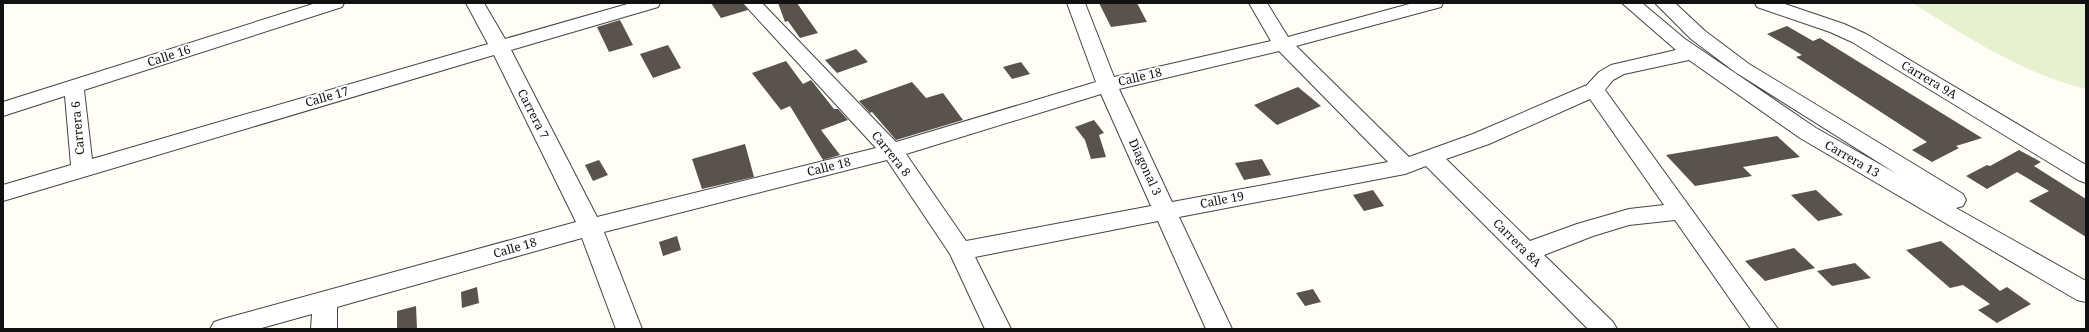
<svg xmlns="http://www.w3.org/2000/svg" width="2089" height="332" font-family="'Noto Serif',serif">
  <rect width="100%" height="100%" fill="#fffdf5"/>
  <path fill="#e6f2cf" d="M1912 3H2086V89C2023 74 1966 36 1912 3Z"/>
  <g fill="#5a524d">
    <path d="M711 3H742L748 10 721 18Z"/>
    <path d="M778 3H797L818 33 800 38 788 21 785 22Z"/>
    <path d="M1099 3H1137L1147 22 1111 27Z"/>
    <path d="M620 20 633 45 609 52 597 27Z"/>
    <path d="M1787 26 1813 41 1820 38 1982 138 1956 146 1959 148 1932 162 1912 150 1927 142 1796 57 1802 55 1767 34Z"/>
    <path d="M668 45 681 68 653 78 640 54Z"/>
    <path d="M856 49 868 62 837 73 825 60Z"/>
    <path d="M786 61 803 84 811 80 834 109H838L848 120 821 130 840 155 823 160 790 106 781 110 752 73Z"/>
    <path d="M1021 62 1030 74 1012 79 1003 67Z"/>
    <path d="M912 82 926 98 943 93 963 120 896 140 872 112 870 113 859 101Z"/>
    <path d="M1298 87 1321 106 1277 125 1254 105Z"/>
    <path d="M1094 120 1104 133 1099 135 1106 157 1091 159 1085 140 1075 127Z"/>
    <path d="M1777 136 1800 157 1743 167 1752 176 1695 186 1666 155Z"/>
    <path d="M745 144 754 177 702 189 692 159Z"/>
    <path d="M2019 150 2041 162 2034 166 2086 199V237L2029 201 2049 191 2017 172 1987 189 1966 176 1987 165 1990 166Z"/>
    <path d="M1262 159 1271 175 1244 180 1235 163Z"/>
    <path d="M599 160 608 175 593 181 585 165Z"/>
    <path d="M1373 190 1384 206 1364 211 1353 195Z"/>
    <path d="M1816 190 1843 215 1818 221 1791 195Z"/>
    <path d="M677 236 681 250 663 256 659 242Z"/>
    <path d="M1941 241 2000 291 2007 287 2031 304 1997 323 1978 310 1990 304 1963 285 1950 288 1906 250Z"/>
    <path d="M1794 248 1815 268 1765 281 1745 261Z"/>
    <path d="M1855 263 1871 278 1832 286 1817 271Z"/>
    <path d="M477 287 479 303 462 308 461 292Z"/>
    <path d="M1313 289 1321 302 1305 306 1296 293Z"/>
    <path d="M416 306 417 329H397V311Z"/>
  </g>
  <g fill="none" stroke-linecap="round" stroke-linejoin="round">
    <defs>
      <g id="minor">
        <path d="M316 3H344L342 7 84 90 92 159 488 44 466 3H484L505 39 631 3H660L658 7 511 50 597 217 876 148 743 3H762L896 142 1096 82 1067 3H1085L1114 77 1271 41 1249 3H1267L1288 37 1413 3H1443L1441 7 1296 46 1409 157 1473 134 1587 85 1599 72 1611 65 1676 50 1622 3H1642L1685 39 1816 128 1897 174 1735 72 1691 39 1655 3H1675L1705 31 1749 64 1963 194 1966 200 1963 206 1956 208 2086 281V302L2077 300 1800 138 1689 60 1624 74 1613 80 1605 90 1778 329H1751L1675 220 1629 225 1593 236 1544 255 1613 322 1617 329H1588L1426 166 1405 174 1179 217 1232 329H1206L1158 221 975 257 1011 329H985L950 254 887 160 604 232 642 329H616L582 238 337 307V329H311L312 314 258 329H210L214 322 223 319 576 222 494 55 3 201V185L71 165 65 96 3 116V102ZM1279 51 1388 162 1172 202 1119 89ZM1101 94 1151 206 966 241 906 154ZM1590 99 1664 205 1629 209 1577 224 1530 241 1446 159 1489 144Z"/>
        <path d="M1755 3H1782L1844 24 1866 34 2086 165V183L2078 180 1852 42 1830 32 1757 7Z"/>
      </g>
    </defs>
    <use href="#minor" stroke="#444" stroke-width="2"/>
    <use href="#minor" fill="#fff" fill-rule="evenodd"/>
  </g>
  <g text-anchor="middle" stroke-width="4" stroke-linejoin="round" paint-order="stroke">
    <g font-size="12" fill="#111" stroke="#fff">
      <text transform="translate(169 56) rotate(-18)" y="4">Calle 16</text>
      <text transform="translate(1140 77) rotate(-13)" y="4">Calle 18</text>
      <text transform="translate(1929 80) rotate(31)" y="4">Carrera 9A</text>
      <text transform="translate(327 97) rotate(-16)" y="4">Calle 17</text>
      <text transform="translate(533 114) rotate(63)" y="4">Carrera 7</text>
      <text transform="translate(78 128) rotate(-95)" y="4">Carrera 6</text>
      <text transform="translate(891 154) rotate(51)" y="4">Carrera 8</text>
      <text transform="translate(1852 159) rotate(30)" y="4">Carrera 13</text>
      <text transform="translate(829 167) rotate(-14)" y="4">Calle 18</text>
      <text transform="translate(1145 167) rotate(65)" y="4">Diagonal 3</text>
      <text transform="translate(1222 200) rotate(-11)" y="4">Calle 19</text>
      <text transform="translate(1517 243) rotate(45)" y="4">Carrera 8A</text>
      <text transform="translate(515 248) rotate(-16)" y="4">Calle 18</text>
    </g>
  </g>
  <rect width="2089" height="332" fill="none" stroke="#111111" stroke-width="8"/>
</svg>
